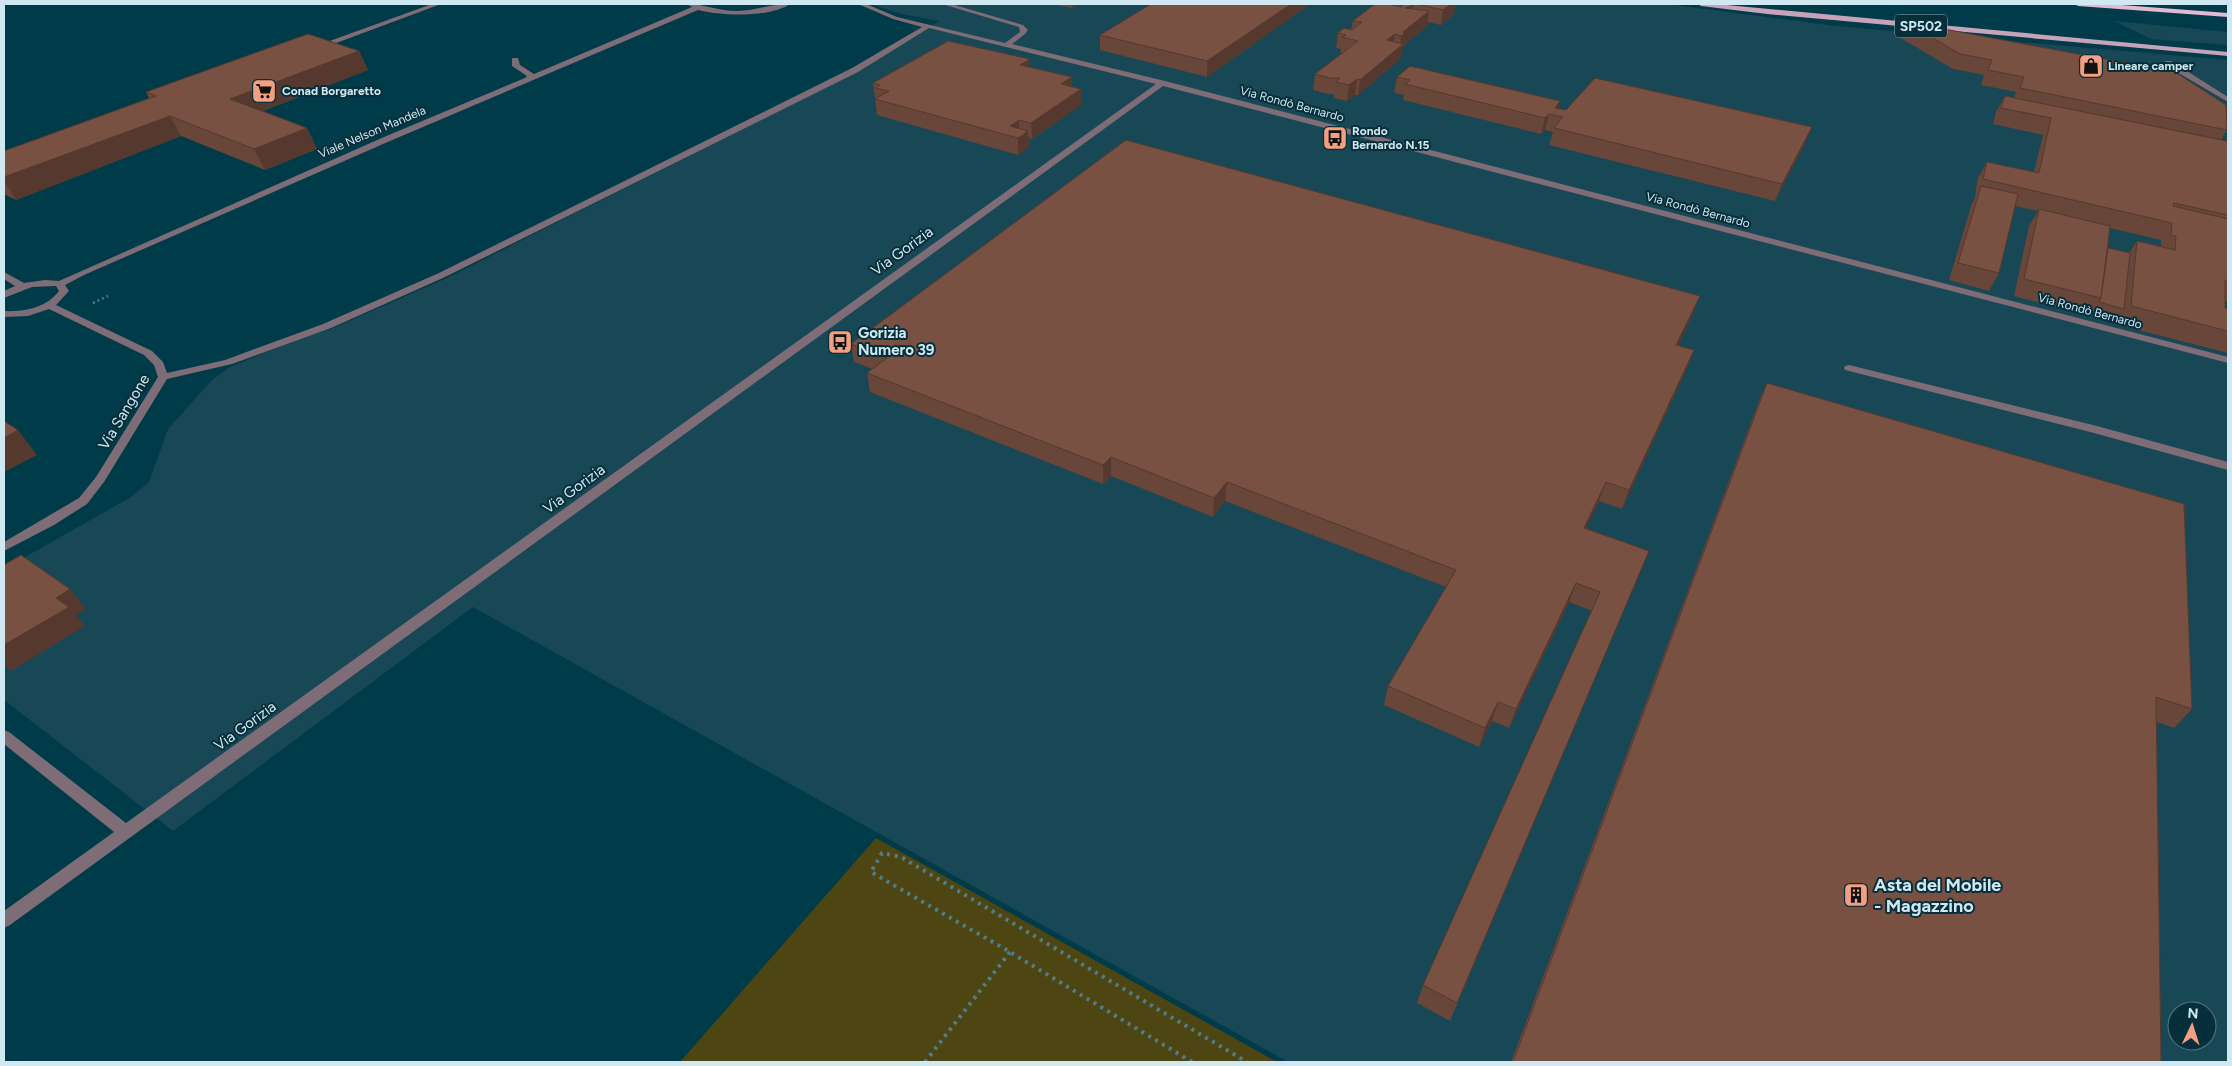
<svg xmlns="http://www.w3.org/2000/svg" width="2232" height="1066" font-family="Figtree,sans-serif">
  <rect width="100%" height="100%" fill="#003b49"/>
  <g fill="#184755" fill-rule="evenodd">
    <path d="M871 4H1666L1835 26 2228 60V1062H1288L473 607 173 831 4 700V569L131 497 149 482 168 429 211 381 228 368 301 338 331 329 447 278 860 70 939 21 901 14ZM2177 1011H2207V1041H2177Z"/>
    <path d="M2114 21 2228 32V45L2151 39Z"/>
  </g>
  <path fill="#4d4613" d="M876 838 1277 1062H680Z"/>
  <g fill="none" stroke-linecap="round" stroke-linejoin="round">
    <path stroke="#4f7d89" stroke-width="2.5" stroke-dasharray="2 3" stroke-linecap="butt" d="M93 303 108 296"/>
    <g stroke="#4f7d89" stroke-width="4" stroke-dasharray="3 5" stroke-linecap="butt">
      <path d="M925 1062 1010 952"/>
      <path d="M1192 1062 1010 952 871 872 882 853 901 857 1247 1062"/>
    </g>
    <g fill="#7e6c77" fill-rule="evenodd">
      <path d="M432 4H441L320 49 313 47Z"/>
      <path d="M687 4C703 4 719 11 737 11 755 11 773 3 790 4 769 18 722 16 698 10L390 141 84 275 65 285 69 291 56 305 152 351 163 362 167 373 225 360 323 324 439 273 852 68 922 27 893 19 858 4H866L897 17 1005 43 1020 32 1019 27 942 4H951L1023 25 1028 30 1025 34 1012 44 1165 81 2228 357V363L1163 86 10 925 4 928V911L114 832 4 744V730L9 732 126 823 1156 84 929 28 858 72 445 277 331 328 232 364 167 379 104 482 87 504 54 525 4 551V542L79 498 96 477 158 377 154 365 144 355 49 309 28 316 4 317V311C24 312 46 308 59 291L56 286 32 287 4 298V291L15 286 4 279V272L24 283 45 280 59 281 384 137 525 78 527 76 512 66V58H518L520 65 534 74 692 7Z"/>
      <path d="M2165 61H2171L2228 97V102L2165 65Z"/>
      <path d="M1849 365 2097 426 2228 462V470L2094 433 1845 370 1844 368 1845 366Z"/>
    </g>
    <path fill="#c6a3b9" fill-rule="evenodd" d="M1698 4H1716L2228 52V56L1767 14 1701 6Z"/>
    <path fill="#e3b9d3" fill-rule="evenodd" d="M2074 4H2108L2228 13V17L2078 6Z"/>
  </g>
  <g fill="#684639" fill-rule="evenodd">
    <path d="M1052 4H1080L1072 8Z"/>
    <path d="M1151 4H1306V7L1207 77 1100 50V35Z"/>
    <path d="M1375 4H1455L1454 14 1441 25 1427 22V26L1403 46 1400 59 1358 95H1355L1347 101 1334 98V94H1328L1313 90 1315 74 1342 53 1340 52 1341 49 1336 48 1338 33 1351 30 1353 21Z"/>
    <path d="M1906 22 2227 130 2221 140 2228 151V150V302L2225 301V308L2228 309V353L2119 325 2120 315 2095 309 2090 316 2014 296 2029 226 2038 211 2015 206 1999 273 1989 291 1949 280 1972 203 1976 196H1975L1978 178 1987 162 2034 172 2043 135 1993 124 1996 112 2005 96 2014 98 2016 92 1981 85 1984 75 1953 69 1899 37ZM2110 228 2161 240V246L2137 241 2129 253 2108 248Z"/>
    <path d="M359 51 368 70 263 111 307 128 317 149 265 170 181 136 16 200 4 194V151L149 98 146 92Z"/>
    <path d="M1030 67 1072 87 1081 89V105L1032 139 1028 138 1029 147 1018 155 877 115 875 99H876H875L873 83Z"/>
    <path d="M1397 77 1566 110 1805 143 1775 201 1549 145 1553 132 1545 130 1541 134 1403 100 1404 95 1394 93Z"/>
    <path d="M1693 314 1678 345 1694 350 1687 368 1622 509 1599 501 1586 528 1649 551 1450 1021 1417 1003 1423 985 1592 611 1569 602 1509 728 1492 721 1479 747 1384 705 1388 686 1446 587 1225 501 1213 517 1111 476 1103 484 870 392 867 373 872 369 854 362 851 344Z"/>
    <path d="M1767 383 2192 709 2174 728 2157 722 2161 1062H1511L1759 401Z"/>
  </g>
  <g fill="#55392e">
    <path d="M1071 4H1080L1072 8Z"/>
    <path d="M1291 4H1306V7L1207 77V61Z"/>
    <path d="M1451 4H1455L1454 14 1441 25 1443 10Z"/>
    <path d="M1413 5 1411 19 1405 8Z"/>
    <path d="M1429 11 1427 26 1403 46 1400 59 1358 95 1360 80 1400 46 1401 36 1403 32Z"/>
    <path d="M1395 34 1392 49 1387 40Z"/>
    <path d="M359 51 368 70 241 119 230 99Z"/>
    <path d="M1030 59V74L1020 65Z"/>
    <path d="M1072 77V93L1061 84Z"/>
    <path d="M1357 79 1355 95 1347 101 1349 85Z"/>
    <path d="M1081 89V105L1032 139 1031 123Z"/>
    <path d="M1560 101 1557 116 1555 108Z"/>
    <path d="M1549 114 1545 130 1541 134 1545 118Z"/>
    <path d="M170 116 181 136 16 200 4 181V177Z"/>
    <path d="M1019 120 1020 136 1010 126Z"/>
    <path d="M1812 127 1805 143 1775 201 1782 184Z"/>
    <path d="M307 128 317 149 265 170 254 149Z"/>
    <path d="M1028 131 1029 147 1018 155V138Z"/>
    <path d="M1700 296 1693 314 1670 363 1676 345Z"/>
    <path d="M1694 350 1687 368 1622 509 1629 490Z"/>
    <path d="M18 430 37 455 4 472V438Z"/>
    <path d="M1111 457V476L1103 484V465Z"/>
    <path d="M1227 482 1225 501 1213 517 1214 498Z"/>
    <path d="M1606 482 1599 501 1577 547 1584 528Z"/>
    <path d="M1576 583 1569 602 1509 728 1516 709Z"/>
    <path d="M70 589 86 609 76 615 85 626 11 671 4 664V645L56 598Z"/>
    <path d="M1498 702 1492 721 1479 747 1485 728Z"/>
  </g>
  <g fill="#795142" stroke="#55392e">
    <path d="M1151 4H1291L1207 61 1100 35Z"/>
    <path d="M1375 4H1387L1401 7 1403 6 1400 4H1410L1413 5 1405 8 1429 11 1403 32 1405 33 1401 36 1395 34 1387 40 1403 44 1360 80 1357 79 1349 85 1336 82 1340 78H1330L1315 74 1358 41 1342 37 1346 35 1338 33 1344 28 1352 30 1362 22 1353 21Z"/>
    <path d="M1417 4H1451L1443 10Z"/>
    <path d="M1906 22 2175 72 2226 105 2227 130 2020 88 2024 77 1988 70 1992 60 1960 54Z"/>
    <path d="M308 34 359 51 230 99 307 128 254 149 170 116 4 177V151L156 96 146 92Z"/>
    <path d="M948 41 1030 59 1020 65 1072 77 1061 84 1081 89 1031 123 1019 120 1010 126 1028 131 1018 138 875 99 889 91 875 88 880 85 873 83Z"/>
    <path d="M1410 66 1560 101 1555 108 1566 110 1595 78 1812 127 1782 184 1554 128 1563 117 1549 114 1545 118 1405 84 1410 80 1397 77Z"/>
    <path d="M2005 96 2227 141 2228 155V215L2174 203 2173 206 2228 219V280H2225V308L2228 309V331L2131 306 2137 241 2175 250 2176 236 2171 235 2172 223 1983 179 1987 162 2039 173 2051 118 2001 108Z"/>
    <path d="M1126 140 1700 296 1676 345 1694 350 1629 490 1606 482 1584 528 1649 551 1457 1003 1423 985 1600 592 1576 583 1516 709 1498 702 1485 728 1388 686 1456 570 1227 482 1214 498 1111 457 1103 465 867 373 887 358 851 344Z"/>
    <path d="M1981 186 2018 194 1999 273 1958 263Z"/>
    <path d="M2039 209 2110 226 2101 298 2024 279Z"/>
    <path d="M2108 248 2130 253 2124 309 2099 302 2101 298Z"/>
    <path d="M1767 383 2184 504 2192 709 2156 697 2161 1062H1513Z"/>
    <path d="M4 421 18 430 4 438Z"/>
    <path d="M21 555 70 589 56 598 69 607 4 645V565Z"/>
  </g>
  <defs>
    <symbol id="shop-square" viewBox="-11 -11 22 22"><rect x="-9" y="-9" width="18" height="18" rx="4" fill="#f3a081" stroke="#062f3b"/><path d="M-5-2.5h2.3a2.7 3.5 0 0 1 5.4 0H5L5.5 6h-11ZM-1.5-2.5h3a1.5 2.3 0 0 0-3 0Z" fill="#111"/></symbol>
    <symbol id="supermarket-square" viewBox="-11 -11 22 22"><rect x="-9" y="-9" width="18" height="18" rx="4" fill="#f3a081" stroke="#062f3b"/><path d="M-6-5.5h2.5l.6 2H6L4.5 2H-2.5L-4.4-4H-6ZM-1.5 3.2a1.3 1.3 0 1 0 .1 0ZM3 3.2a1.3 1.3 0 1 0 .1 0Z" fill="#111"/></symbol>
    <symbol id="bus-square" viewBox="-11 -11 22 22"><rect x="-9" y="-9" width="18" height="18" rx="4" fill="#f3a081" stroke="#062f3b"/><path d="M-5-6H5V4H4V6H2V4H-2V6H-4V4H-5ZM-3.5-4V0h7V-4ZM-3.5 1.2v1.5H-2V1.2ZM2 1.2v1.5H3.5V1.2Z" fill="#111"/></symbol>
    <symbol id="building-square" viewBox="-11 -11 22 22"><rect x="-9" y="-9" width="18" height="18" rx="4" fill="#f3a081" stroke="#062f3b"/><path d="M-4-6H4V6H1V3H-1V6H-4ZM-2.5-4.3h1.7v1.8h-1.7ZM.8-4.3h1.7v1.8H.8ZM-2.5-1h1.7V.8h-1.7ZM.8-1h1.7V.8H.8Z" fill="#111"/></symbol>
  </defs>
  <g fill-rule="evenodd">
    <use href="#shop-square" x="2077" y="52" width="28" height="28"/>
    <use href="#supermarket-square" x="250" y="77" width="28" height="28"/>
    <use href="#bus-square" x="1321" y="124" width="28" height="28"/>
    <use href="#bus-square" x="826" y="328" width="28" height="28"/>
    <use href="#building-square" x="1842" y="881" width="28" height="28"/>
  </g>
  <g text-anchor="middle" stroke-width="4" stroke-linejoin="round" paint-order="stroke">
    <g font-size="12" font-weight="bold" fill="#cfe8f1" stroke="#062f3b" text-anchor="start">
      <text x="2108" y="70">Lineare camper</text>
      <text x="282" y="95">Conad Borgaretto</text>
      <text x="1352" y="135">Rondo<tspan x="1352" dy="14">Bernardo N.15</tspan></text>
    </g>
    <g font-size="12" fill="#cfe8f1" stroke="#062f3b">
      <text transform="translate(1292 104) rotate(15)" y="4">Via Rondò Bernardo</text>
      <text transform="translate(372 132) rotate(-23)" y="4">Viale Nelson Mandela</text>
      <text transform="translate(1698 210) rotate(15)" y="4">Via Rondò Bernardo</text>
      <text transform="translate(2090 311) rotate(15)" y="4">Via Rondò Bernardo</text>
    </g>
    <rect fill="#062f3b" stroke="#93b0ba" stroke-width="1" x="1895" y="14.5" width="52" height="23" rx="4"/>
    <g font-size="14" font-weight="bold" fill="#cfe8f1">
      <text x="1921" y="31">SP502</text>
    </g>
    <g font-size="15" fill="#cfe8f1" stroke="#062f3b">
      <text transform="translate(902 251) rotate(-36)" y="5">Via Gorizia</text>
      <text transform="translate(124 412) rotate(-59)" y="5">Via Sangone</text>
      <text transform="translate(574 489) rotate(-36)" y="5">Via Gorizia</text>
      <text transform="translate(245 726) rotate(-36)" y="5">Via Gorizia</text>
    </g>
    <g font-size="15" font-weight="bold" fill="#cfe8f1" stroke="#062f3b" text-anchor="start">
      <text x="858" y="338">Gorizia<tspan x="858" dy="17">Numero 39</tspan></text>
    </g>
    <g font-size="18" font-weight="bold" fill="#cfe8f1" stroke="#062f3b" text-anchor="start">
      <text x="1874" y="891">Asta del Mobile<tspan x="1874" dy="21">- Magazzino</tspan></text>
    </g>
  </g>
  <rect width="2232" height="1066" fill="none" stroke="#cfe8f1" stroke-width="10"/>
  <g transform="translate(2192 1026) rotate(4)"><circle r="24" fill="#062f3b" stroke="#567984"/>
  <path d="M0-4L9 19L0 12L-9 19Z" fill="#f3a081"/>
  <text y="-8" font-size="14" font-weight="bold" text-anchor="middle" fill="#cfe8f1">N</text>
  </g>
</svg>
